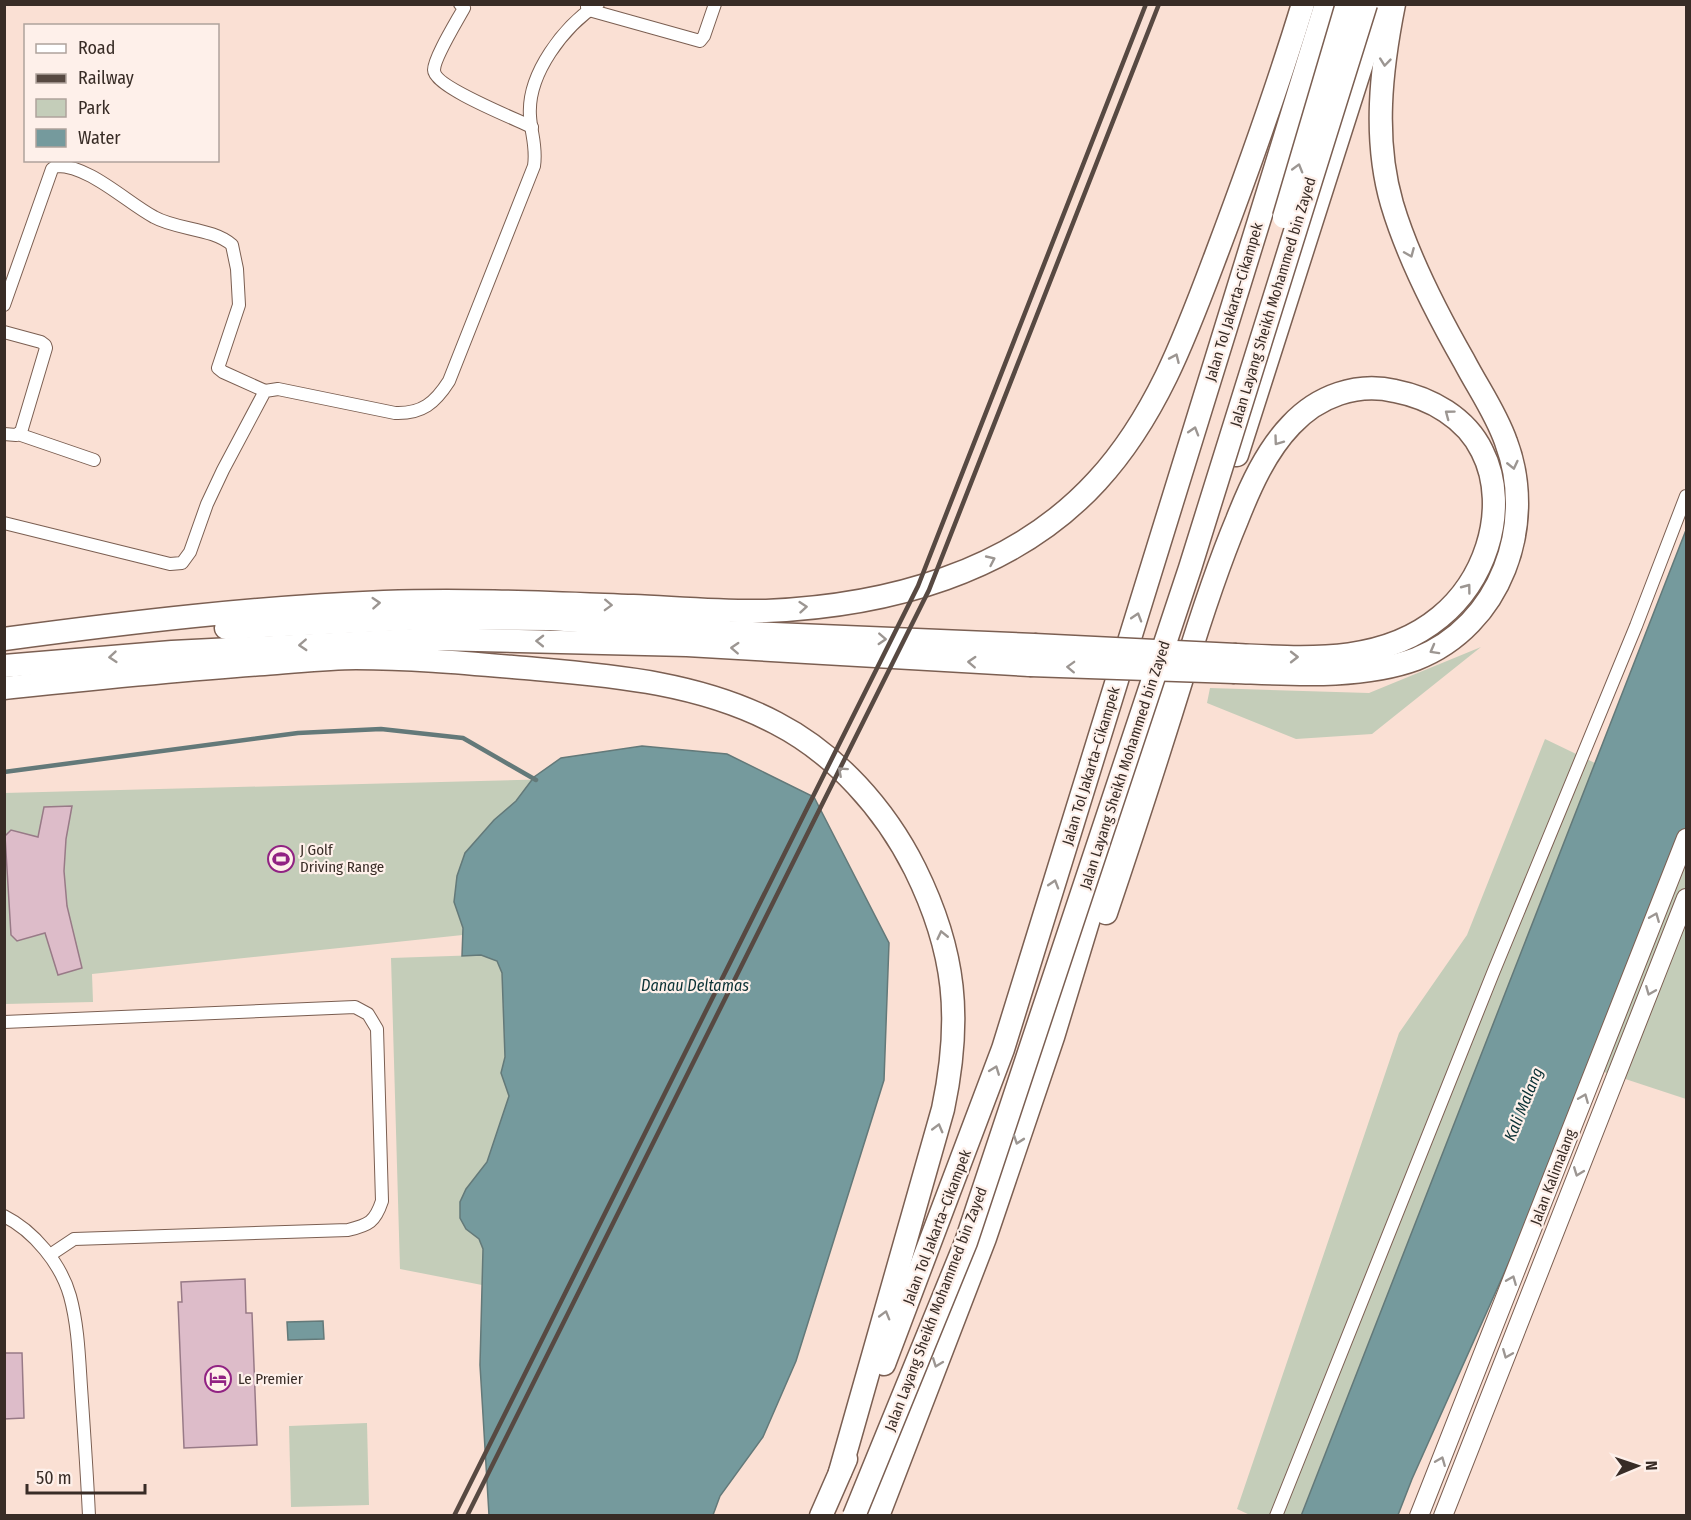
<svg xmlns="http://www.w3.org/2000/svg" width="1691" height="1520" font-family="'Fira Sans Condensed',sans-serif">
  <rect width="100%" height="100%" fill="#fae0d4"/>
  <g fill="#c4cdb9">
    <path d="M1481 647 1372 734 1296 739 1207 703 1210 688 1369 693Z"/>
    <path d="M1545 739 1597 764 1301 1515H1250L1237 1509 1399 1033 1467 935Z"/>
    <path d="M555 779 558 925 92 974 93 1002 5 1004 4 793Z"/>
    <path d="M1686 837V1099L1598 1070Z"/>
    <path d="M481 955 497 961 502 973 505 1057 501 1073 509 1096 487 1162 466 1189 460 1202V1218L466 1229 479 1239 483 1249 482 1285 400 1269 391 958Z"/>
    <path d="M367 1423 369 1505 291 1507 289 1426Z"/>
  </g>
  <g fill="#759a9d" stroke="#637979" stroke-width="1.5">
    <path d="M1686 530V838L1595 1070 1412 1479 1398 1515 1301 1516Z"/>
    <path d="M642 746 727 754 814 797 889 943 884 1080 796 1361 763 1437 720 1496 713 1515H489L480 1365 483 1249 479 1239 466 1229 460 1218V1202L466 1189 487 1162 509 1096 501 1073 505 1057 502 973 497 961 481 955 462 956 463 928 454 902 457 876 465 853 494 820 516 801 534 777 561 758Z"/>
    <path d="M323 1321 324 1339 288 1340 287 1322Z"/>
  </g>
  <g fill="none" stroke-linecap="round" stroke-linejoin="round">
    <path stroke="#637979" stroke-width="4.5" d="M4 772 298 733 381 729 463 738 536 780"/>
  </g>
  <g fill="#ddbcc9" stroke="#987a87" stroke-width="1.5">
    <path d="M72 806 66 839 64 871 67 906 82 968 58 975 45 933 17 941 11 935 5 836 11 830 38 837 44 807Z"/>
    <path d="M245 1279 246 1313H252L257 1445 184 1448 178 1302H182L181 1282Z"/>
    <path d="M4 1353H22L24 1418 4 1419Z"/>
  </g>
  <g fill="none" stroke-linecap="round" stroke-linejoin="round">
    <defs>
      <g id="minor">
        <path d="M460 4 464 8C457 21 434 58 434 70 434 87 516 119 532 127"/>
        <path d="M587 7 589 10 700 41 704 36 715 4"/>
        <path d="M4 305 52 169 56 166C89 165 126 202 154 217 177 230 213 228 232 245L237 269 239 305 218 368 223 372 265 391"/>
        <path d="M4 332 41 342 45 345 46 348 21 432 16 435 4 434"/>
        <path d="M18 434 94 460"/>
        <path d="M4 523 170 564 182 563 190 552 207 504 223 470 265 391 278 389 395 413C422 414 435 403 449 381L534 166C537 146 531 134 530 116 527 74 564 26 598 4"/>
        <path d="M4 1022 355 1007 368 1014 377 1029 382 1201C375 1222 369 1225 348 1230L74 1239 50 1255"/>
        <path d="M4 1216C34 1231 61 1264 70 1296 78 1325 79 1357 81 1387 84 1430 87 1473 89 1516"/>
        <path d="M1276 1516 1493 973 1636 626 1686 496"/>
      </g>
      <g id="secondary">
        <path d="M1419 1516 1686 838"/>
        <path d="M1443 1516 1686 898"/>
      </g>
      <g id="motorway">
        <path d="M1237 455 1381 4"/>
        <path d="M226 628 426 618 551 619 729 632 1034 645"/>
        <path d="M4 639C131 622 257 607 384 602 467 599 551 603 633 606 677 608 722 612 766 611 886 606 1013 573 1097 481 1156 417 1186 335 1216 255 1247 173 1277 89 1303 4"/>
        <path d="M4 666 172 652 433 639 687 645 1030 665"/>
        <path d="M1235 672C1292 674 1362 679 1416 659 1501 626 1537 524 1506 442 1496 413 1478 388 1464 361 1436 312 1408 258 1392 204 1373 139 1381 69 1394 4"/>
        <path d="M4 688C91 679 177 670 264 664 294 662 326 658 356 658 416 658 476 664 536 669 618 676 702 684 776 723 836 754 885 809 915 869 956 952 962 1019 943 1109L840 1472"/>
        <path d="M1106 913C1133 833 1159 753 1184 672 1200 620 1216 570 1237 520 1250 487 1266 451 1291 425 1318 396 1357 382 1395 391 1431 398 1466 418 1482 451 1497 480 1497 516 1487 547 1478 575 1463 598 1440 617 1382 665 1306 658 1236 655"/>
        <path d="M884 1364 1003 1049 1326 4"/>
        <path d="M821 1516 846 1459"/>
        <path d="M878 1516 985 1238 1053 1037 1115 833 1166 674"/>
      </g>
    </defs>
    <use href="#minor" stroke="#7b5f52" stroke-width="14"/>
    <use href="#secondary" stroke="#7b5f52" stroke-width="20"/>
    <use href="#motorway" stroke="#7b5f52" stroke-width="25"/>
    <use href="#minor" stroke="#fff" stroke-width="12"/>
    <use href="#secondary" stroke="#fff" stroke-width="18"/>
    <use href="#motorway" stroke="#fff" stroke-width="22"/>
    <g stroke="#574942" stroke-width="4.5">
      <path d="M454 1516 918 586 1146 4"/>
      <path d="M467 1516 929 590 1159 4"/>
    </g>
    <defs>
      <g id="motorway-bridge">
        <path d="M1284 217 1347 4"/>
        <path d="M1034 645 1236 655"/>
        <path d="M1030 665 1235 672"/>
        <path d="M854 1516 966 1242 1190 568 1366 4"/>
      </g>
    </defs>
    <use href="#motorway-bridge" stroke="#7b5f52" stroke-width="25" stroke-linecap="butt"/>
    <use href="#motorway-bridge" stroke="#fff" stroke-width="22"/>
  </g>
  <defs><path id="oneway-chevron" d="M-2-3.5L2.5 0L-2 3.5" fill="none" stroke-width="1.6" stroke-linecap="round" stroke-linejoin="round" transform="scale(1.5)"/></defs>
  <g stroke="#9c9692">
    <use href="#oneway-chevron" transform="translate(1385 62) rotate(96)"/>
    <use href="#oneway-chevron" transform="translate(1298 168) rotate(-74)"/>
    <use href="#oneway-chevron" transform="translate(1410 253) rotate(67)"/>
    <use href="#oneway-chevron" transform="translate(1175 358) rotate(-66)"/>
    <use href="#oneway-chevron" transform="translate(1449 414) rotate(-143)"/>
    <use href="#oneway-chevron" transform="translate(1194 431) rotate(-73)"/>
    <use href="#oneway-chevron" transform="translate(1278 441) rotate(126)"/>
    <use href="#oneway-chevron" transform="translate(1513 465) rotate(77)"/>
    <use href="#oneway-chevron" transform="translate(991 560) rotate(-25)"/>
    <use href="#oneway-chevron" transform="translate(1467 588) rotate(-53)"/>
    <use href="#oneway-chevron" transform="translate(376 603) rotate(-4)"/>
    <use href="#oneway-chevron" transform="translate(608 605) rotate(2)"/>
    <use href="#oneway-chevron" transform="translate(803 607) rotate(-5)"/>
    <use href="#oneway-chevron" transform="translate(1137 617) rotate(-73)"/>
    <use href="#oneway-chevron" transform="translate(882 639) rotate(3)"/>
    <use href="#oneway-chevron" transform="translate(540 641) rotate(-179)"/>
    <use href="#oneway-chevron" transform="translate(303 645) rotate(177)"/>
    <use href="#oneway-chevron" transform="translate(735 648) rotate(-177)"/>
    <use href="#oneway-chevron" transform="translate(1434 650) rotate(151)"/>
    <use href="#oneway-chevron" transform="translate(113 657) rotate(175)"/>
    <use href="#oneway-chevron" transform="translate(1294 657)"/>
    <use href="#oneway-chevron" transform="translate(972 662) rotate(-177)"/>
    <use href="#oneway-chevron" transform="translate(1071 667) rotate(-178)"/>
    <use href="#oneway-chevron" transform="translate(842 771) rotate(-138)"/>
    <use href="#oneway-chevron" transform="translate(1054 884) rotate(-73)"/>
    <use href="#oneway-chevron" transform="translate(1655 917) rotate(-68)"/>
    <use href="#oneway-chevron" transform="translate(942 935) rotate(-103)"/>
    <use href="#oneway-chevron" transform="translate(1650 991) rotate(112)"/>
    <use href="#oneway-chevron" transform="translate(995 1070) rotate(-69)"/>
    <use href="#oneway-chevron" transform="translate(1584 1098) rotate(-68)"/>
    <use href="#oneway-chevron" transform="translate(938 1128) rotate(-75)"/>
    <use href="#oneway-chevron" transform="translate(1018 1140) rotate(109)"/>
    <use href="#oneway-chevron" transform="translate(1578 1172) rotate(111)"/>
    <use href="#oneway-chevron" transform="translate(1512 1280) rotate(-68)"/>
    <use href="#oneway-chevron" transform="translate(885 1315) rotate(-74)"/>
    <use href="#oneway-chevron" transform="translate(1507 1354) rotate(112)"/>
    <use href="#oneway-chevron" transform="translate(937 1363) rotate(111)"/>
    <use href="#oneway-chevron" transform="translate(1441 1461) rotate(-68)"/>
  </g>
  <defs>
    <symbol id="stadium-ring" viewBox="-11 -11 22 22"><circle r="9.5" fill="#fef0ea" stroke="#912283" stroke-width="1.5"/><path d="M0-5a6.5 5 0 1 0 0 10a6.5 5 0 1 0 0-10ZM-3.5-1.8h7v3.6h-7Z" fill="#912283"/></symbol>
    <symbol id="hotel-ring" viewBox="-11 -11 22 22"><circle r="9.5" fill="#fef0ea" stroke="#912283" stroke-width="1.5"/><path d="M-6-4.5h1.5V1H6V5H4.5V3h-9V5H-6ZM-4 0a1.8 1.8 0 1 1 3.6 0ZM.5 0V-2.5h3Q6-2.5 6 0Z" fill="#912283"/></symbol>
  </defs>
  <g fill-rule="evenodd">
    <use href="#stadium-ring" x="266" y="844" width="30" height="30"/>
    <use href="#hotel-ring" x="203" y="1364" width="30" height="30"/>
  </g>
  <g text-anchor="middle" stroke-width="4.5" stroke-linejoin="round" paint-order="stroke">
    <g font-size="15" fill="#382c26" stroke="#fef0ea">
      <text transform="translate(1234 302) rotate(-73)" y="5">Jalan Tol Jakarta–Cikampek</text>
      <text transform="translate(1273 302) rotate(-73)" y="5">Jalan Layang Sheikh Mohammed bin Zayed</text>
      <text transform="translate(1125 765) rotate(-72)" y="5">Jalan Layang Sheikh Mohammed bin Zayed</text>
      <text transform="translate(1091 766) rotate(-73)" y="5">Jalan Tol Jakarta–Cikampek</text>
      <text transform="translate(1553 1177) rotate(-69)" y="5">Jalan Kalimalang</text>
      <text transform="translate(937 1227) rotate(-69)" y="5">Jalan Tol Jakarta–Cikampek</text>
      <text transform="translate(936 1309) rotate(-69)" y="5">Jalan Layang Sheikh Mohammed bin Zayed</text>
    </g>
    <g font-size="15" fill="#382c26" stroke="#fef0ea" text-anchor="start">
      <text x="300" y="855">J Golf<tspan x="300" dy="17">Driving Range</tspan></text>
      <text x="238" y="1384">Le Premier</text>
    </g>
    <g font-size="16" font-style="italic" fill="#0a3135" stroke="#fef0ea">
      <text x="695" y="991">Danau Deltamas</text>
      <text transform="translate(1523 1104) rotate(-68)" y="6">Kali Malang</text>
    </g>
  </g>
  <rect width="1691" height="1520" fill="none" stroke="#382c26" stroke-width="12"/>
  <rect x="24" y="24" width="195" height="138" fill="#fef0ea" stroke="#afa29c" stroke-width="1.5"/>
  <rect x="36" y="44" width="30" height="9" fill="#ffffff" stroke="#afa29c" stroke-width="1.5"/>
  <text x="78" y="54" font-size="18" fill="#382c26">Road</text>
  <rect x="36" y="74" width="30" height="9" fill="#574942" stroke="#afa29c" stroke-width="1.5"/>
  <text x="78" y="84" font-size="18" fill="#382c26">Railway</text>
  <rect x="36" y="99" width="30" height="18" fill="#c4cdb9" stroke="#afa29c" stroke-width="1.5"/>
  <text x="78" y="114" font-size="18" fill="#382c26">Park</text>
  <rect x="36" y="129" width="30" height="18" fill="#759a9d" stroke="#afa29c" stroke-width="1.5"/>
  <text x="78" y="144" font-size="18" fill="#382c26">Water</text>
  <g transform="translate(1637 1466) rotate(88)" stroke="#fef0ea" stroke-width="4.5" paint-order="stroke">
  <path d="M0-4.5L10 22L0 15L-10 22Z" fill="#382c26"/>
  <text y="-9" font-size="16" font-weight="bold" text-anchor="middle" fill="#382c26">N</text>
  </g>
  <path d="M27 1484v9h118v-9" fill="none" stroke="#382c26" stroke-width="3"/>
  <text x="36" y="1484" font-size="18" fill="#382c26" stroke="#fef0ea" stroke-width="4.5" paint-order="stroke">50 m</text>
</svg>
